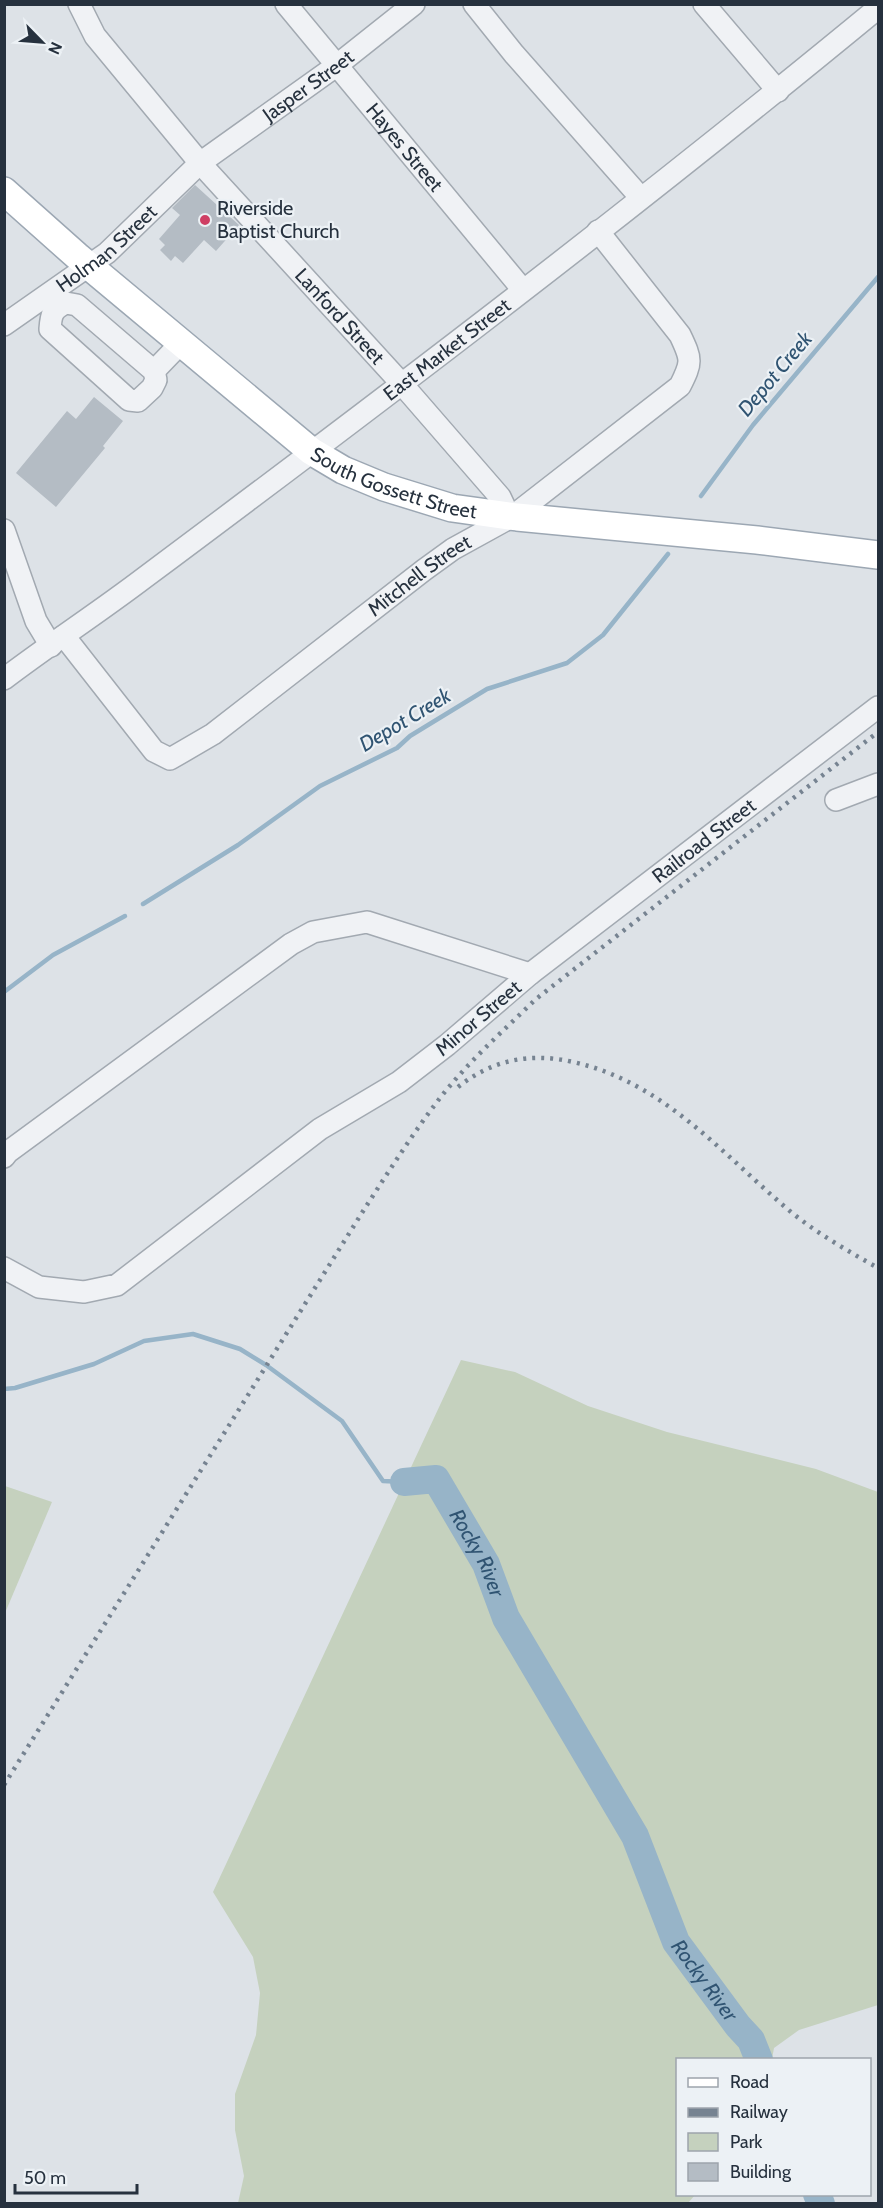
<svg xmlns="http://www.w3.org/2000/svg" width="883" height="2208" font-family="Cabin,sans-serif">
  <rect width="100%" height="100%" fill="#dde2e7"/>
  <g fill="#c5d1be">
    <path d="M461 1360 515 1372 588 1406 667 1432 816 1469 878 1492V2005L799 2030 774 2048 772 2059 678 2060V2194L695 2195 688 2203H238L244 2176 235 2130V2094L256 2035 260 1993 253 1957 213 1892Z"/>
    <path d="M5 1486 52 1502 5 1613 4 1486Z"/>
  </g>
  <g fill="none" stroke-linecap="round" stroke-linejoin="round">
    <g stroke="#97b4c8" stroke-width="4.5">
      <path d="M701 496 753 425 878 277"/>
      <path d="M143 904 238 845 320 786 397 748 410 736 487 689 567 663 603 635 668 554"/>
      <path d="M4 992 53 955 125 916"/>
      <path d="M4 1389 15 1388 94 1364 144 1341 193 1334 240 1349 266 1365 342 1421 383 1481 404 1482"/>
    </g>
    <g stroke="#97b4c8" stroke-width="28">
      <path id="s1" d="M404 1482 436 1479 486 1564 506 1618 635 1836 676 1942 738 2026 751 2040 759 2060"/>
      <path d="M817 2194 821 2204"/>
    </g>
  </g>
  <g fill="#b4bcc4">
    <path d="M195 185 239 225 216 251 204 240 183 263 175 256 171 261 160 250 165 245 159 239 180 215 172 208Z"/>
    <path d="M94 397 123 421 103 446 105 448 56 507 16 473 67 411 76 419Z"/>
  </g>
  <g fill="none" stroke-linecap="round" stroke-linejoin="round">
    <defs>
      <g id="minor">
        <path id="s2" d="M79 4 95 36 200 163 401 383 500 497 509 516"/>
        <path id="s3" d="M286 4 523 290"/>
        <path d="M474 4 514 54 641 198"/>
        <path d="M704 4 778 91"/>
        <path d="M66 303 77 305 154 371 156 380 152 388 138 401 129 400 50 329C51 315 52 309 66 303Z"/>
        <path id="s4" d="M4 325 107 253 200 163 336 66 414 4"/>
        <path d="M154 371 181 343"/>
        <path d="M4 530 36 621 51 646"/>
        <path id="s5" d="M64 636 154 751 170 759 213 734 424 570 453 549 513 516 680 386C692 362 692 360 680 335L598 231"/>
        <path id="s6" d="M4 679C50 644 98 613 144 578 392 393 639 205 878 8"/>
        <path d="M836 800 878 784"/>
        <path id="s7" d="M530 974 878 707"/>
        <path d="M4 1157 8 1152 291 944 313 932 367 922 530 974 447 1045 399 1082 320 1129 117 1285 84 1292 39 1287 4 1268"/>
      </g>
      <g id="major">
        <path id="s8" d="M4 191 77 256 311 451 343 470 384 487 452 508 517 517 757 540 878 555"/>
      </g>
    </defs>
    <use href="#minor" stroke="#a2a9b1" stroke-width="24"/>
    <use href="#major" stroke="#9ca7b3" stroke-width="30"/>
    <use href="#minor" stroke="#f0f2f5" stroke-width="21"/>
    <use href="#major" stroke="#fff" stroke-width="27"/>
    <g stroke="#768391" stroke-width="4.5" stroke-dasharray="3 6" stroke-linecap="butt">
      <path d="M458 1087C492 1060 530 1052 573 1062 664 1082 722 1154 791 1212 818 1234 848 1251 878 1268"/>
      <path d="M4 1785 365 1208C389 1171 413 1133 440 1098 468 1062 503 1031 536 999L878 732"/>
    </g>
  </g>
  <circle fill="#cf3f64" stroke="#ecf1f5" stroke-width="2" cx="205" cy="220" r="6"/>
  <g text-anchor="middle" stroke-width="4.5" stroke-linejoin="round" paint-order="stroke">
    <g font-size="20" fill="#26313e" stroke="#ecf1f5">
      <text dy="7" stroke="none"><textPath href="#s4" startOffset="388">Jasper Street</textPath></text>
      <text dy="7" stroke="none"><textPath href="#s3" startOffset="186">Hayes Street</textPath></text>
      <text dy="7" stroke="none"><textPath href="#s4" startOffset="128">Holman Street</textPath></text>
      <text dy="7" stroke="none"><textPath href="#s2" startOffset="408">Lanford Street</textPath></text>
      <text dy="7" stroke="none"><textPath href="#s6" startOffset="552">East Market Street</textPath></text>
      <text dy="7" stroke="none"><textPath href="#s8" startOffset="492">South Gossett Street</textPath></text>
      <text dy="7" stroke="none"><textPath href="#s5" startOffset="474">Mitchell Street</textPath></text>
      <text dy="7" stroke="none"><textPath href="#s7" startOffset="219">Railroad Street</textPath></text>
      <text transform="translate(478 1018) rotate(-40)" y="7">Minor Street</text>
    </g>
    <g font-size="20" fill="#26313e" stroke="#ecf1f5" text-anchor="start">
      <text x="217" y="215">Riverside<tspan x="217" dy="23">Baptist Church</tspan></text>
    </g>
    <g font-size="21" font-style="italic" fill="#305472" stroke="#ecf1f5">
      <text transform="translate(775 374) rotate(-50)" y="7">Depot Creek</text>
      <text transform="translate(405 720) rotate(-31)" y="7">Depot Creek</text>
      <text dy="7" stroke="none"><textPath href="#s1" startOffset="117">Rocky River</textPath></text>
      <text dy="7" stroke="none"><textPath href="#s1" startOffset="603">Rocky River</textPath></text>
    </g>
  </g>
  <rect width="883" height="2208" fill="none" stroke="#26313e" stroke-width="12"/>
  <rect x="676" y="2058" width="195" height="138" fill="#ecf1f5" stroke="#9da4ac" stroke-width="1.5"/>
  <rect x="688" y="2078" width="30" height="9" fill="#ffffff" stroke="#9da4ac" stroke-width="1.5"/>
  <text x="730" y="2088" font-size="18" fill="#26313e">Road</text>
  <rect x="688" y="2108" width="30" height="9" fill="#768391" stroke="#9da4ac" stroke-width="1.5"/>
  <text x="730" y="2118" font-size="18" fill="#26313e">Railway</text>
  <rect x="688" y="2133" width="30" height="18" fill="#c5d1be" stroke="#9da4ac" stroke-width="1.5"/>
  <text x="730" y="2148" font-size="18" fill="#26313e">Park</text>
  <rect x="688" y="2163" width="30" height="18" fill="#b4bcc4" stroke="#9da4ac" stroke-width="1.5"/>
  <text x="730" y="2178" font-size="18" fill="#26313e">Building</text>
  <g transform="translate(42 42) rotate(115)" stroke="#ecf1f5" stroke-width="4.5" paint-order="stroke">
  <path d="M0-4.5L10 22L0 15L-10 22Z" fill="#26313e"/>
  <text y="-9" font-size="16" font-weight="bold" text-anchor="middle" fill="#26313e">N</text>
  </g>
  <path d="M15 2184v9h122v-9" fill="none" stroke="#26313e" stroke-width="3"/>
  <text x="24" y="2184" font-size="18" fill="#26313e" stroke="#ecf1f5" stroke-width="4.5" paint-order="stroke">50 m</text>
</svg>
